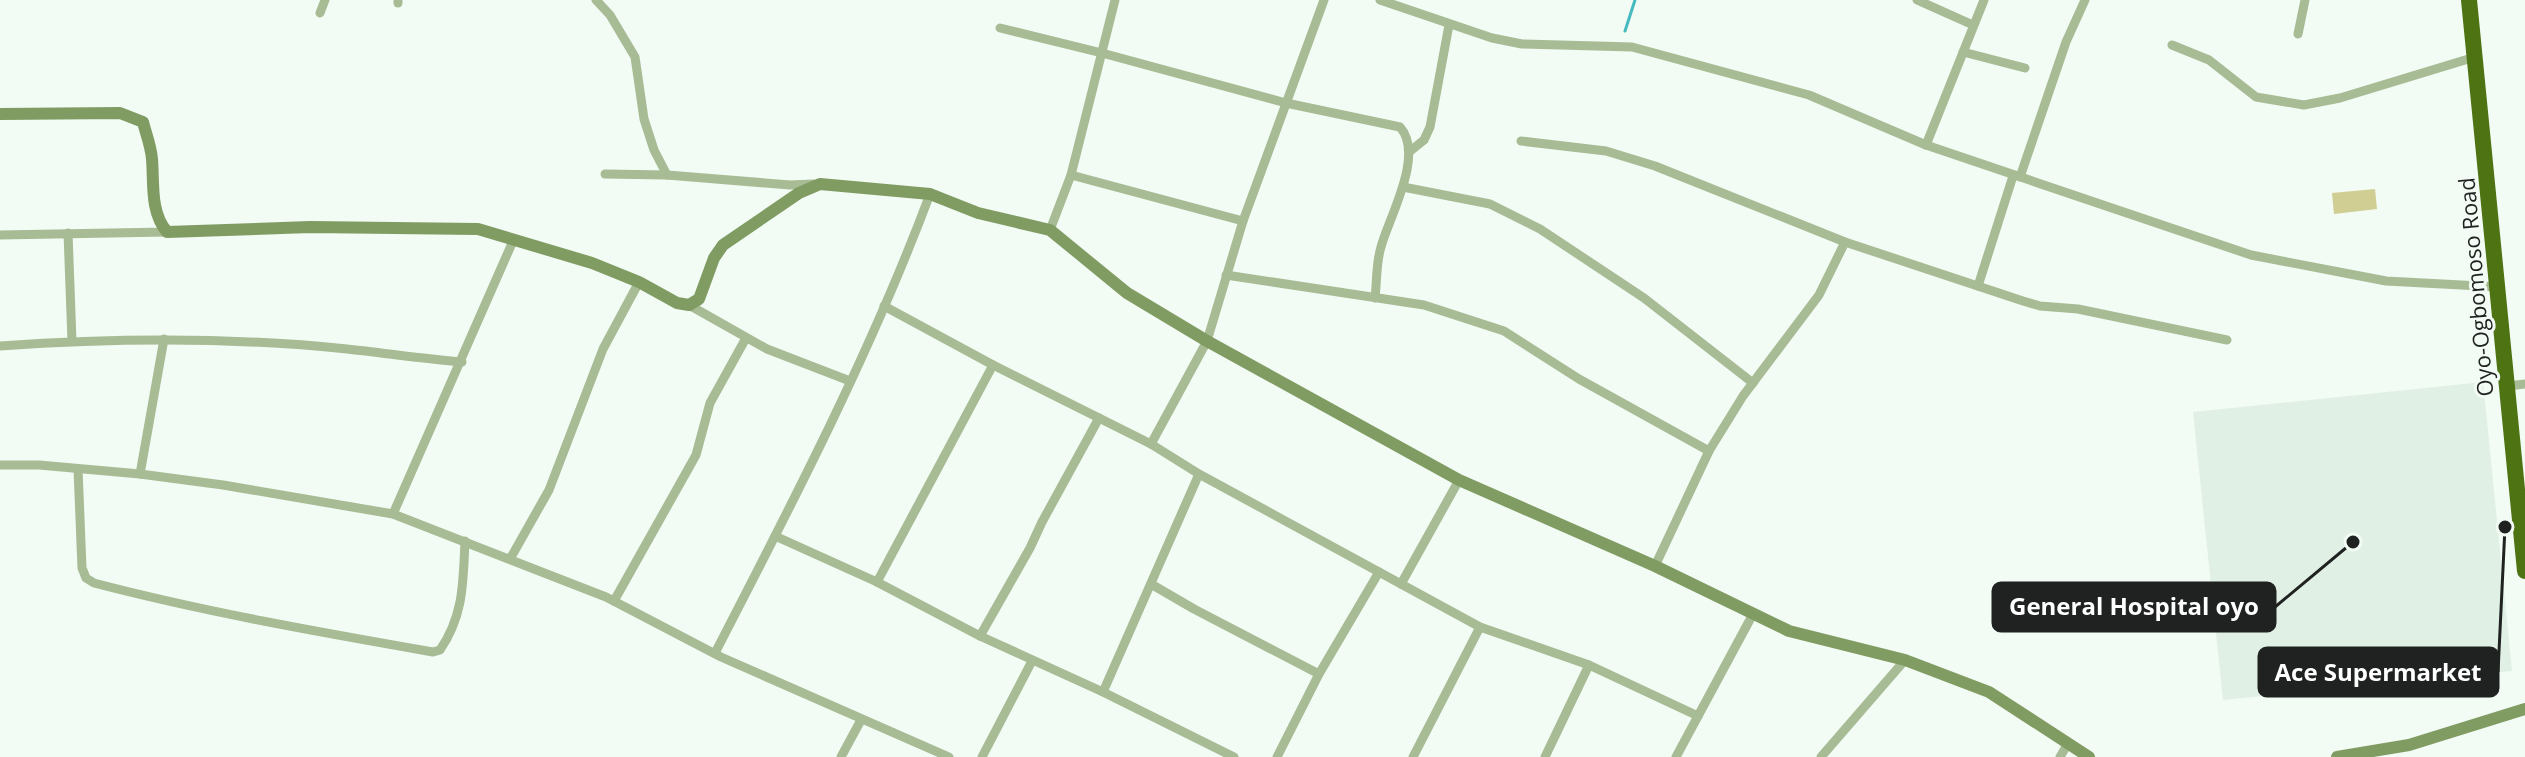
<svg xmlns="http://www.w3.org/2000/svg" width="2525" height="757" font-family="'Open Sans',sans-serif">
  <rect width="100%" height="100%" fill="#f2fbf4"/>
  <path fill="#e1f0e5" d="M2483 382 2512 671 2223 700 2193 412Z"/>
  <path fill="#d0ce93" d="M2375 189 2377 209 2334 214 2332 193Z"/>
  <g fill="none" stroke-linecap="round" stroke-linejoin="round">
    <path stroke="#47bac0" stroke-width="3" d="M1625 31 1635 0"/>
    <g stroke="#a7bb94" stroke-width="9">
      <path d="M596 0 610 15 635 57 644 119 654 150 667 175"/>
      <path d="M1380 0 1492 38 1522 44 1632 47 1809 95 1926 145 2251 255 2386 281 2499 287"/>
      <path d="M1917 0 1973 25"/>
      <path d="M398 3V0"/>
      <path d="M320 13 325 0"/>
      <path d="M1000 28 1102 53 1286 103 1400 127C1425 155 1389 217 1381 247 1376 263 1377 281 1375 298"/>
      <path d="M2298 34 2305 0"/>
      <path d="M2172 45 2209 60 2256 97 2304 105 2340 98 2475 57"/>
      <path d="M1963 52 2025 68"/>
      <path d="M1521 141 1606 151 1655 166 1845 242 2023 301 2040 306 2078 309 2227 340"/>
      <path d="M1926 145 1984 0"/>
      <path d="M1409 152 1424 140 1430 127 1449 25"/>
      <path d="M605 174 667 175 790 185 813 184"/>
      <path d="M1071 175 1243 221"/>
      <path d="M2020 177 2066 42 2085 0"/>
      <path d="M1403 187 1490 204 1540 229 1644 298 1753 383"/>
      <path d="M1050 230 1071 175 1115 0"/>
      <path d="M68 233 72 341"/>
      <path d="M0 235 167 232"/>
      <path d="M1226 275 1424 305 1504 331 1579 379 1709 451"/>
      <path d="M1978 286 2013 176"/>
      <path d="M689 305 767 349 850 381"/>
      <path d="M884 306 993 365 1151 444 1199 474 1480 627 1589 665 1698 716"/>
      <path d="M0 346C115 338 232 337 347 349 385 353 423 359 462 362"/>
      <path d="M2508 386 2525 384"/>
      <path d="M1151 444 1207 341 1243 221 1324 0"/>
      <path d="M0 465H39L140 474 223 485 393 514 606 597 721 657 949 757"/>
      <path d="M78 469 82 568 86 578 94 583C205 612 319 632 433 652L440 650C464 615 463 582 465 541"/>
      <path d="M140 474 164 339"/>
      <path d="M393 514 513 241"/>
      <path d="M775 536 877 582 980 636 1103 692 1234 757"/>
      <path d="M510 559 549 490 603 349 639 282"/>
      <path d="M1655 566 1709 451 1743 396 1819 295 1845 242"/>
      <path d="M877 582 993 365"/>
      <path d="M1151 584 1194 609 1319 674"/>
      <path d="M1401 584 1459 480"/>
      <path d="M614 601 696 455 710 403 746 338"/>
      <path d="M980 636 1030 548 1042 522 1099 418"/>
      <path d="M715 653C792 504 871 352 930 194"/>
      <path d="M1103 692 1199 474"/>
      <path d="M841 757 861 720"/>
      <path d="M982 757 1032 661"/>
      <path d="M1277 757 1319 674 1379 572"/>
      <path d="M1413 757 1480 627"/>
      <path d="M1545 757 1589 665"/>
      <path d="M1676 757 1753 614"/>
      <path d="M1821 757 1905 660"/>
      <path d="M2060 757 2067 745"/>
    </g>
    <g stroke="#809c63" stroke-width="12">
      <path d="M0 114 120 113 143 122C146 134 151 146 152 159 154 184 150 212 167 232L310 227 478 229 592 263 639 282 677 303 689 305 699 299 714 258 723 245 799 193 820 184 930 194 978 213 1050 230 1127 293 1207 341 1459 480 1655 566 1789 631 1905 660 1989 692 2089 757"/>
      <path d="M2337 757 2409 745 2525 709"/>
    </g>
    <path stroke="#4d7312" stroke-width="16" d="M2469 0 2525 571"/>
  </g>
  <g text-anchor="middle" stroke-width="6" stroke-linejoin="round" paint-order="stroke">
    <g font-size="22" fill="#1f2220" stroke="#f2fbf4">
      <text transform="translate(2476 287) rotate(-95)" y="8">Oyo-Ogbomoso Road</text>
    </g>
  </g>
  <path fill="none" stroke="#1f2220" stroke-width="3" d="M2353 542L2275 607M2505 527L2498 672"/>
  <g fill="#1f2220" stroke="#f2fbf4" stroke-width="3">
    <circle cx="2353" cy="542" r="8"/>
    <circle cx="2505" cy="527" r="8"/>
  </g>
  <g fill="#1f2220" stroke="#1f2220" stroke-width="3">
    <rect x="1993" y="583" width="282" height="48" rx="8"/>
    <rect x="2259" y="648" width="239" height="48" rx="8"/>
  </g>
  <g font-size="24" text-anchor="middle" font-weight="bold" fill="#fff">
    <text x="2134" y="615">General Hospital oyo</text>
    <text x="2378" y="681">Ace Supermarket</text>
  </g>
</svg>
